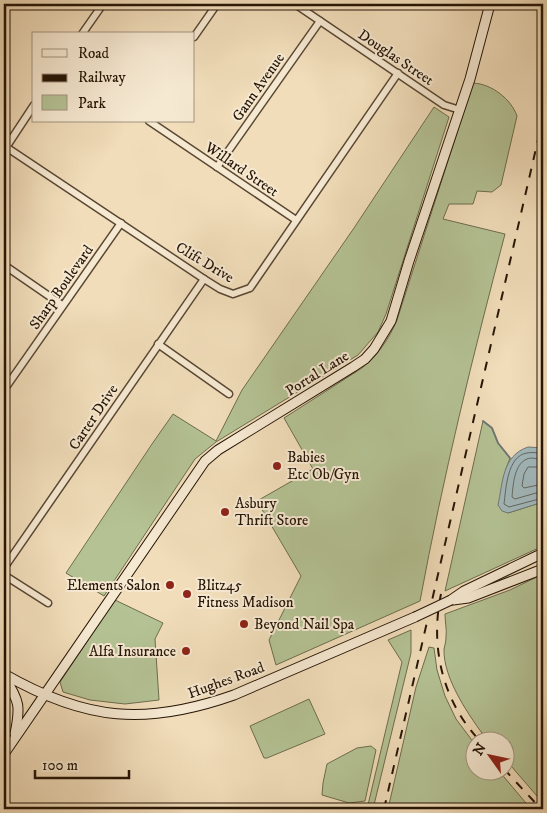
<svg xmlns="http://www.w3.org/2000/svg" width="547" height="813" font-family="'IM FELL DW Pica',serif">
  <rect width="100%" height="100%" fill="#f1ddba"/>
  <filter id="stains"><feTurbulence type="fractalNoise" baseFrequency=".004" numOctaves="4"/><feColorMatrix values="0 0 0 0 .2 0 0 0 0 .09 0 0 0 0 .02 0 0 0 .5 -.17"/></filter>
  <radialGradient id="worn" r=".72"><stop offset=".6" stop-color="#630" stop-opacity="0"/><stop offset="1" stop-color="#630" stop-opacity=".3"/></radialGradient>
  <g fill="#b4c294" stroke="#6d6c4d">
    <path d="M473 83C492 84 511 99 517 116L501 185 492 192 477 191 473 204H449L443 219 505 234C473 355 443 477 420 601L276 665 269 640 301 576 257 501 313 469 284 418 362 368C378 355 389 339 397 320Z"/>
    <path d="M434 107 449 117 386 314 378 332 358 355 216 442 195 459 104 596 66 573 152 444 173 414 216 441 242 390 354 228Z"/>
    <path d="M483 421 492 428 498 443 510 458 506 469 508 513 543 502V546L445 591Z"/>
    <path d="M543 574V803L505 759 504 740H487C470 717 443 679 444 649 445 645 446 641 446 637 447 630 445 622 445 614L510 590Z"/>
    <path d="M115 600 163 623 155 639 159 700 125 704 90 700 63 692 60 682Z"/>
    <path d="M411 630V653L373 809H367L402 662 388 640Z"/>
    <path d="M429 647 434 648 437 670 445 696 456 719 474 743V770L499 771 531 809H388L416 687Z"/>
    <path d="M309 699 325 734 267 758H264L250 726Z"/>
    <path d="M371 746 376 750 365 801 349 803 322 795 323 783 327 764 357 748Z"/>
  </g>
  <path fill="#a1b8bb" stroke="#707773" d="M528 447 543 448V502L508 513 502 511 498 505C503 482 502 456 528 447Z"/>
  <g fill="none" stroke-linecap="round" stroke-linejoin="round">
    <g stroke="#646660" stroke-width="1">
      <path d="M543 453C538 453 532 452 527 453 507 456 506 489 504 504L509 507 543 498"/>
      <path d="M543 460C538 459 531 457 527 459 514 464 513 486 512 497L515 499 543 491"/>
      <path d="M543 467H528L524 474 522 486 524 488 543 484"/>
    </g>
    <path stroke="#707773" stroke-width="2" d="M483 421 492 428 498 443 510 458"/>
    <defs>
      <g id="street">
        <path d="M295 4 444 105 460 110"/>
        <path d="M82 34 103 4"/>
        <path d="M194 37 217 4"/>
        <path d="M149 121 296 220"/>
        <path d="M6 147 204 279 220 289 233 294 250 288 398 73"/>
        <path d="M5 149 34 105"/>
        <path d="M217 167 320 21"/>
        <path d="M4 265 62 305"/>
        <path d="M158 344 229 394"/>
        <path d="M4 390 121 223"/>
        <path d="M4 568 204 279"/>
        <path d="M4 575 48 603"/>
      </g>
      <g id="secondary">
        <path d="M451 600 464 591 543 553"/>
        <path d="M453 600 468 598 543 569"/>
        <path d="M4 674C86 721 146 726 234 695L415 617"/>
        <path d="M4 676C19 702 21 704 15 734"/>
        <path d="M4 754 205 461 218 450 353 367 365 359 374 349 391 321 409 261 470 79 490 4"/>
      </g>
    </defs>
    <use href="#street" stroke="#594733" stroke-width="9"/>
    <use href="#secondary" stroke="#261506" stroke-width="11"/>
    <use href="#street" stroke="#f6e9d2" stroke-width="6"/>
    <use href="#secondary" stroke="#f6e9d2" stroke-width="9"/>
    <g stroke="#261506" stroke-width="2" stroke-dasharray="9 9" stroke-linecap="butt">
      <path d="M441 594C430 646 442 700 479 740"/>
      <path d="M504 769 541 809"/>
      <path d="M384 809 543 118"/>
    </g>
    <defs>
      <path id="secondary-bridge" d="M415 617 451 600"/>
    </defs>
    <use href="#secondary-bridge" stroke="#261506" stroke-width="11" stroke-linecap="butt"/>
    <use href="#secondary-bridge" stroke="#f6e9d2" stroke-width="9"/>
  </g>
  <g fill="#8f2418" stroke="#f6e9d2" stroke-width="2">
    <circle cx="277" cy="466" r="5"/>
    <circle cx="225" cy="512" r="5"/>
    <circle cx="170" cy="585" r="5"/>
    <circle cx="187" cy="594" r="5"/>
    <circle cx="244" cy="624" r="5"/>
    <circle cx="186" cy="651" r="5"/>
  </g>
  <g text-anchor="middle" stroke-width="4" stroke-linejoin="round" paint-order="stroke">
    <g font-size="15" fill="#261506" stroke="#f6e9d2">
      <text transform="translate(396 57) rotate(34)" y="5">Douglas Street</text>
      <text transform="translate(258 87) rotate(-55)" y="5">Gann Avenue</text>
      <text transform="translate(242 169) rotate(34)" y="5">Willard Street</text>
      <text transform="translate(205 262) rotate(31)" y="5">Clift Drive</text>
      <text transform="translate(61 287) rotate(-55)" y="5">Sharp Boulevard</text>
      <text transform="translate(317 373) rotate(-32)" y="5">Portal Lane</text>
      <text transform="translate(93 417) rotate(-56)" y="5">Carter Drive</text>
      <text transform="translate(226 680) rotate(-20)" y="5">Hughes Road</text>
    </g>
    <g font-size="15" fill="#261506" stroke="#f6e9d2" text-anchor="start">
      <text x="287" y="462">Babies<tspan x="287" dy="17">Etc Ob/Gyn</tspan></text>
      <text x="235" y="508">Asbury<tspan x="235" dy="17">Thrift Store</tspan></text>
      <text x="160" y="590" text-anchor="end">Elements Salon</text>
      <text x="197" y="590">Blitz45<tspan x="197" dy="17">Fitness Madison</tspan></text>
      <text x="254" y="629">Beyond Nail Spa</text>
      <text x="176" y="656" text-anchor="end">Alfa Insurance</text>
    </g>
  </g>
  <rect width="547" height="813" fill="none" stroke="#f1ddba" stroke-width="20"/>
  <rect x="5" y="5" width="537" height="803" fill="none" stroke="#261506" stroke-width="2.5"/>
  <rect x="10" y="10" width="527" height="793" fill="none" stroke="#261506"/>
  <rect x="32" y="32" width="162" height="90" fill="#f6e9d2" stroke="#a39480"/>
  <rect x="42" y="49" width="25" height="8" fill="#f6e9d2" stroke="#a39480"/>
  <text x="78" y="58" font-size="15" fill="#261506">Road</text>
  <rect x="42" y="74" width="25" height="8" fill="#261506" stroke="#a39480"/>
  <text x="78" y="82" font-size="15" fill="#261506">Railway</text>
  <rect x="42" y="95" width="25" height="15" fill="#b4c294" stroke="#a39480"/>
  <text x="78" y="108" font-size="15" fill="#261506">Park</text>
  <g transform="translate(490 756) rotate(303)"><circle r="24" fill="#f6e9d2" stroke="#a39480"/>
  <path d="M0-4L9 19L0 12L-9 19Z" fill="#8f2418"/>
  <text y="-8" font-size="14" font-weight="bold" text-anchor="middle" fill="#261506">N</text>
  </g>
  <path d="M35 770v8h94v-8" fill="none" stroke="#261506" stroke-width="2.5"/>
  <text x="42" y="770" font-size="15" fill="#261506" stroke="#f6e9d2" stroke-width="4" paint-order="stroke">100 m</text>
  <rect width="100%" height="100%" filter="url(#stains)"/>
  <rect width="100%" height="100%" fill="url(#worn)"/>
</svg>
